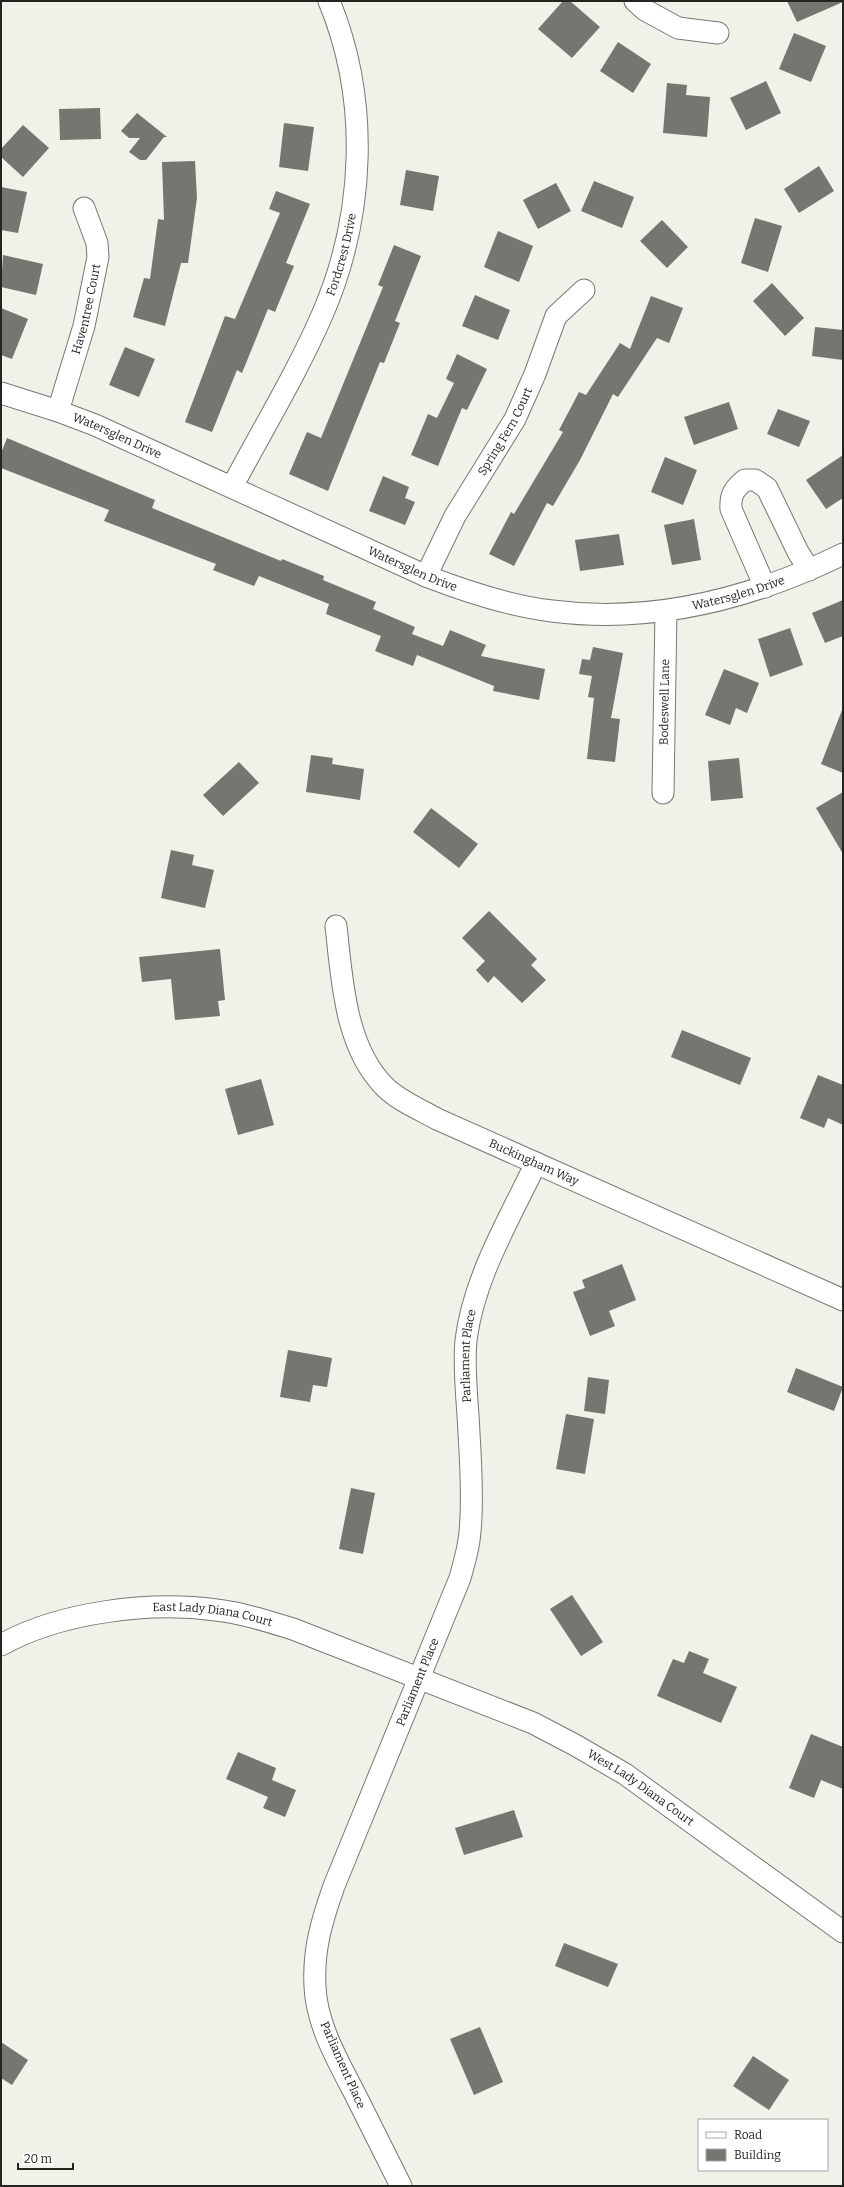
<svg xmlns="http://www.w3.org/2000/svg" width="844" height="2187" font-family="Bitter,serif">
  <rect width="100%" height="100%" fill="#f1f0e9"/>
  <g fill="#76756f">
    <path d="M563 1H570L600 27 572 58 538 29Z"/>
    <path d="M787 1H843V2L797 22Z"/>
    <path d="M794 33 826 46 811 82 779 69Z"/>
    <path d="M618 42 651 64 633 93 600 71Z"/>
    <path d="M766 81 781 113 746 130 730 98Z"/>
    <path d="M667 83 687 85 686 95 710 97 707 137 663 133Z"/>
    <path d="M100 108 101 139 60 140 59 109Z"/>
    <path d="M137 113 167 137H164L146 160H140L129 152 140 138H129L121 131Z"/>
    <path d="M284 123 314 127 308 171 279 167Z"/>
    <path d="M23 125 49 148 23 177 1 157V149Z"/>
    <path d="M195 161 197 198 188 263H181L165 326 133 317 144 278 150 279 158 219 164 220 162 162Z"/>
    <path d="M819 166 834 191 799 213 784 189Z"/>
    <path d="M406 170 439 176 433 211 400 205Z"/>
    <path d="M594 181 634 197 622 228 581 211Z"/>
    <path d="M556 183 571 211 538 229 523 200Z"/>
    <path d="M1 187 27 192 18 233 1 230Z"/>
    <path d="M276 191 310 204 286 263 294 266 275 312 268 309 242 373 237 370 212 432 185 422 225 316 235 319 280 213 269 209Z"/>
    <path d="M755 218 782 226 768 272 741 263Z"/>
    <path d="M662 220 688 247 667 268 640 241Z"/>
    <path d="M498 231 533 246 519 282 484 267Z"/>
    <path d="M394 245 421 256 395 321 400 323 384 363 380 362 328 491 289 474 307 432 321 438 383 287 378 285Z"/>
    <path d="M3 255 43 264 36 295 1 287Z"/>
    <path d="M772 283 804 318 785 336 753 301Z"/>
    <path d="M475 295 510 310 498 340 462 326Z"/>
    <path d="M651 296 683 308 669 343 657 338 618 397 613 394 580 460 553 506 547 503 514 566 489 554 511 512 514 514 563 432 559 430 579 392 586 395 620 343 630 349Z"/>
    <path d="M1 308 28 319 12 359 1 355Z"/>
    <path d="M815 327 843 330V360L812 356Z"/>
    <path d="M125 347 155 359 139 397 109 385Z"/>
    <path d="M457 354 487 369 467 410 462 408 438 466 411 455 428 414 437 418 454 383 446 379Z"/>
    <path d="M729 402 738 429 694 445 684 417Z"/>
    <path d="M778 409 810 421 799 447 767 434Z"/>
    <path d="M7 438 155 500 152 508 281 561 282 559 324 576 323 580 376 602 373 609 415 627 412 634 443 646 450 630 486 645 481 656 545 669 539 700 493 691 494 686 417 655 413 666 375 651 381 636 326 614 329 604 259 576 254 586 213 570 216 564 104 521 109 510 1 468V453Z"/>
    <path d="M843 455V498L826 509 806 480Z"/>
    <path d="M665 457 697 470 683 505 651 492Z"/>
    <path d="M383 476 409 487 405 498 415 502 405 525 369 511Z"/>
    <path d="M694 519 701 560 672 565 664 525Z"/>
    <path d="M619 534 624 565 580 571 575 540Z"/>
    <path d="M843 600V636L825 643 812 613Z"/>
    <path d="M790 628 803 665 770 677 758 639Z"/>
    <path d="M593 647 623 653 611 718 620 719 615 762 587 759 594 698 588 697 592 676 579 674 582 659 590 660Z"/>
    <path d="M724 669 759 683 747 713 736 708 730 725 705 715Z"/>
    <path d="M842 710 843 711V773L821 764Z"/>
    <path d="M311 755 333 758 332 764 364 769 360 800 306 792Z"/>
    <path d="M739 758 743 798 711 801 708 761Z"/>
    <path d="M239 762 259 783 223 816 203 795Z"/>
    <path d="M843 792V854L816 808Z"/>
    <path d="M431 808 478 844 459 868 413 832Z"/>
    <path d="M171 850 194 855 192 865 214 870 205 908 161 898Z"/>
    <path d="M489 911 537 959 531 965 546 980 522 1003 494 976 488 983 476 970 485 961 462 938Z"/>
    <path d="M220 949 225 1000 218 1001 220 1016 175 1020 171 979 142 982 139 957Z"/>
    <path d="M682 1030 751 1058 740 1085 671 1057Z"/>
    <path d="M818 1075 843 1085V1125L828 1118 824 1128 800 1118Z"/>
    <path d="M261 1079 274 1125 238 1135 225 1089Z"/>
    <path d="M622 1264 636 1300 609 1311 615 1326 590 1336 573 1292 585 1288 582 1280Z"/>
    <path d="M288 1350 332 1358 327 1387 313 1385 310 1402 280 1397Z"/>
    <path d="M796 1368 843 1387 834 1411 787 1392Z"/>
    <path d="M588 1377 609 1380 605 1414 584 1411Z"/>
    <path d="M566 1414 594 1419 585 1474 556 1469Z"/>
    <path d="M351 1488 375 1493 363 1554 339 1549Z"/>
    <path d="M572 1595 603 1642 581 1656 550 1609Z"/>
    <path d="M689 1651 709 1659 703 1673 737 1687 721 1723 657 1696 673 1659 684 1663Z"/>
    <path d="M811 1734 843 1747V1789L821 1780 814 1798 789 1788Z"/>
    <path d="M238 1752 276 1768 272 1780 296 1790 285 1817 263 1808 268 1797 226 1779Z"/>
    <path d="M514 1810 523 1837 464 1855 455 1828Z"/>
    <path d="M564 1943 618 1964 608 1987 555 1966Z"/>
    <path d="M480 2027 503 2082 474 2095 450 2039Z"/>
    <path d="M1 2042 28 2060 12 2085 1 2078Z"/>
    <path d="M753 2056 789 2080 769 2110 733 2086Z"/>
  </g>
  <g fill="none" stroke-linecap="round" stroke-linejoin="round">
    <defs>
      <g id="minor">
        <path d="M635 1 645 10 678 28 718 33"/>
        <path id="s1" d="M1 393 58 411 95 425 426 576C467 592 509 606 552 611 653 624 753 598 843 554"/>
        <path id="s2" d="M58 411 84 326 98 257 97 243 84 208"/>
        <path id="s3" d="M232 487C262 430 297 373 323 313 365 215 370 100 329 1"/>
        <path id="s4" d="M426 576 455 516 515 419 535 374 556 316 584 290"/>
        <path d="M765 587 731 509C730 495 734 489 745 480H755L767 488 798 552 809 570"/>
        <path id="s5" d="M663 793 666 611"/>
        <path id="s6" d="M336 926C342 980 345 1047 385 1087 399 1101 421 1110 437 1119L843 1300"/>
        <path id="s7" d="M1 1645C60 1612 149 1601 216 1610 242 1613 267 1621 293 1629L533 1723 575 1745 625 1774 843 1932"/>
        <path id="s8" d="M401 2186C386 2156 371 2126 356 2096 339 2063 316 2024 315 1986 313 1949 322 1920 334 1886L460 1578C463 1567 466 1557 468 1546 474 1516 471 1465 469 1434 468 1403 463 1371 466 1340 474 1277 509 1220 536 1163"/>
      </g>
    </defs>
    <use href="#minor" stroke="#797872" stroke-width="23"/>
    <use href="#minor" stroke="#fff" stroke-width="21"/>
  </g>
  <g text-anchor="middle" stroke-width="3" stroke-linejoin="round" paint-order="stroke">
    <g font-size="12" fill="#242421" stroke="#fff">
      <text dy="4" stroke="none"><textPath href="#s3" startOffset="258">Fordcrest Drive</textPath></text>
      <text dy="4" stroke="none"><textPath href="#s2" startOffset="106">Haventree Court</textPath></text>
      <text dy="4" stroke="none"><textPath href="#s4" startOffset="165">Spring Fern Court</textPath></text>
      <text dy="4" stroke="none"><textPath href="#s1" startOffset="124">Watersglen Drive</textPath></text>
      <text dy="4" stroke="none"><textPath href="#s1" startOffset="448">Watersglen Drive</textPath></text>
      <text dy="4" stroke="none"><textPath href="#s1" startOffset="783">Watersglen Drive</textPath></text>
      <text dy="4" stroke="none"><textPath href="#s5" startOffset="91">Bodeswell Lane</textPath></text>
      <text dy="4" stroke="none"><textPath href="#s6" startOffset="339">Buckingham Way</textPath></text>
      <text dy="4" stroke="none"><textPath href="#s8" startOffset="878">Parliament Place</textPath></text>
      <text dy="4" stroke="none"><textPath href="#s7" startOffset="218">East Lady Diana Court</textPath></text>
      <text dy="4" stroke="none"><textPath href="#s8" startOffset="542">Parliament Place</textPath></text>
      <text dy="4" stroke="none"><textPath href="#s7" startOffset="684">West Lady Diana Court</textPath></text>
      <text transform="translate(343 2065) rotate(66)" y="4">Parliament Place</text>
    </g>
  </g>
  <rect width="844" height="2187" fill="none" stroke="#242421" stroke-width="4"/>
  <rect x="698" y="2119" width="130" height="52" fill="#ffffff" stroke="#a7a7a6"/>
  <rect x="706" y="2132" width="20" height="6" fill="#ffffff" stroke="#a7a7a6"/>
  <text x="734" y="2139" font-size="12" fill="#242421">Road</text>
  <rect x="706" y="2149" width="20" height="12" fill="#76756f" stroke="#a7a7a6"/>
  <text x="734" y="2159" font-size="12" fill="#242421">Building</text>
  <path d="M18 2163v6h55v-6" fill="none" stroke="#242421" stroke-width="2"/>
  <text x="24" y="2163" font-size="12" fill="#242421" stroke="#ffffff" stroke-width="3" paint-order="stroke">20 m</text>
</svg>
